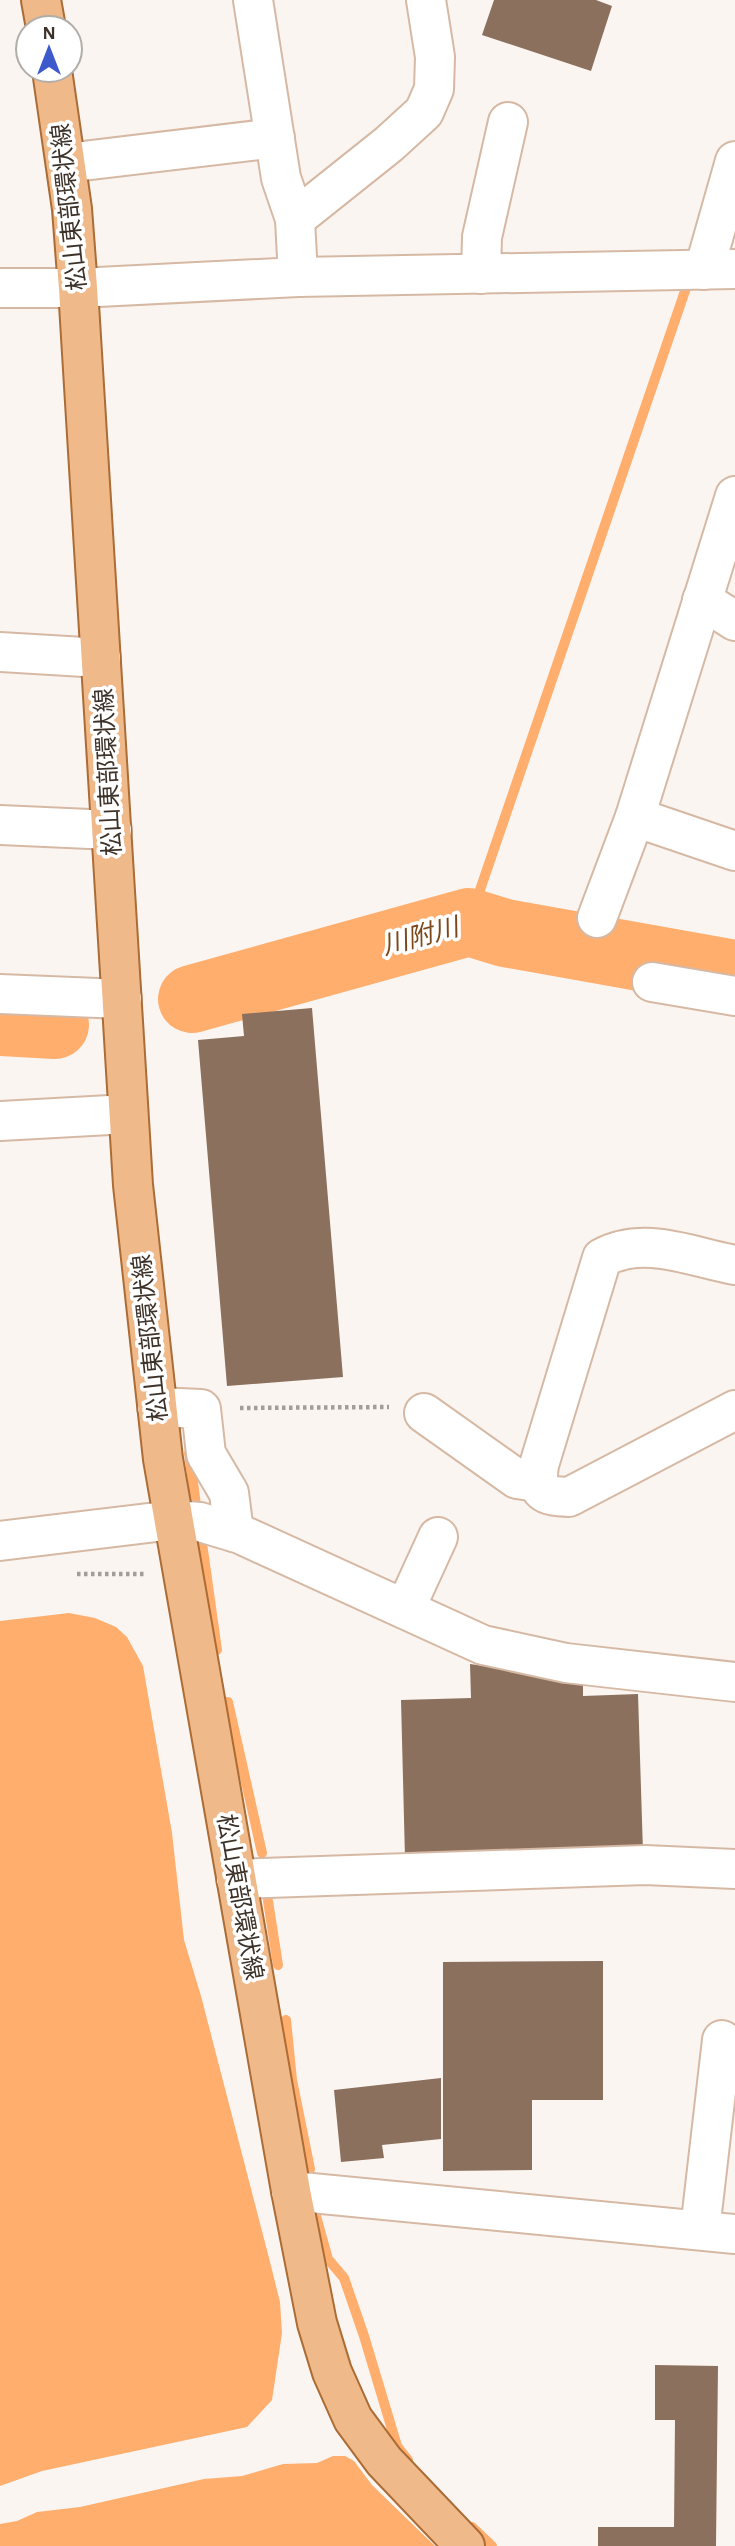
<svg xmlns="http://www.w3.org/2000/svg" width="735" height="2546" font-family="'Alegreya Sans','Noto Sans JP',sans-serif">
  <rect width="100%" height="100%" fill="#fbf5f1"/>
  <g fill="#ffae6e">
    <path d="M69 1613 95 1618 116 1627 127 1637 143 1666 172 1833 184 1940 201 1996 269 2258 280 2302 282 2333 272 2400 247 2427 42 2471 0 2486V1621Z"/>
    <path d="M333 2456H345L354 2461 372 2485 435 2546H0V2524L17 2521 37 2512 80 2507 204 2479 242 2476 283 2464 317 2463Z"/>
  </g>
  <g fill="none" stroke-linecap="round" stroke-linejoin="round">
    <g stroke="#ffae6e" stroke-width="10">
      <path d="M469 922 686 288"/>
      <path d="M189 1453 196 1505"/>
      <path d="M201 1536 217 1650"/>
      <path d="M228 1702 262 1853"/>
      <path d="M268 1901 278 1965"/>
      <path d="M286 2020 292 2080 310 2169"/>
      <path d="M316 2216 328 2259 344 2278 364 2336 397 2446 408 2460"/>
      <path d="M472 2527 492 2546"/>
    </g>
    <g stroke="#ffae6e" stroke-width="68">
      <path d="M192 999 469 922 505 933 735 974"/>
      <path d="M0 1022 55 1025"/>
    </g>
  </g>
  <g fill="#8b705d">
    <path d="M494 0H596L612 6 591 71 482 35Z"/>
    <path d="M312 1008 343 1377 227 1386 198 1040 244 1036 242 1014Z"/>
    <path d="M470 1664 583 1680V1696L638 1694 643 1852 405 1858 401 1700 471 1698Z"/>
    <path d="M603 1961V2100H532V2170L443 2171V1962Z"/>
    <path d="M441 2078V2139L382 2145 384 2158 341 2162 334 2090Z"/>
    <path d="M655 2365 718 2366 716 2546H598V2527H674L675 2420H655Z"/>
  </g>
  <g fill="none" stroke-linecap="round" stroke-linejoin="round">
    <defs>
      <g id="street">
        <path d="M253 0 281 178 295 219 298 277"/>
        <path d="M66 163 275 138"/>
        <path d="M295 219 389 144 424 112 434 89 435 57 426 0"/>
        <path d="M704 270 735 161"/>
        <path d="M481 274 482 237 508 122"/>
        <path d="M0 288H78L298 277 735 269"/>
        <path d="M702 600 735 621"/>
        <path d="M0 652 101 658"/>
        <path d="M635 817 735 851"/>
        <path d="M0 825 112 830"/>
        <path d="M597 918 635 817 735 496"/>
        <path d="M652 982 735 996"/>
        <path d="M0 994 122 999"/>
        <path d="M0 1121 128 1114"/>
        <path d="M735 1265C691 1257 644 1235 602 1258L539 1465C535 1494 544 1496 569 1497L735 1410"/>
        <path d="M157 1407 201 1409 206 1454 229 1493 234 1532"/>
        <path d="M424 1413 517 1479 537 1482"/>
        <path d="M0 1541 173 1520 200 1522 240 1534 483 1645 566 1663 735 1682"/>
        <path d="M405 1609 438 1537"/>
        <path d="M236 1879 645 1865 735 1869"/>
        <path d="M291 2191 735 2234"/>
        <path d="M700 2230 722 2040"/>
      </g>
      <g id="primary">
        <path d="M41 0 46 28"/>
        <path d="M52 70 72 209 78 288 133 1185 163 1459 291 2191 317 2323 332 2372 353 2419 384 2461 465 2546"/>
      </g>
    </defs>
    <use href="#street" stroke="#d6b9a4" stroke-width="42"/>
    <use href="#primary" stroke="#ab6c35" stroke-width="42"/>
    <g stroke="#a49c96" stroke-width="4.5" stroke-dasharray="3.5 3.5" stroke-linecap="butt">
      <path d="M240 1408 389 1407"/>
      <path d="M77 1574H146"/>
    </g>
    <use href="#street" stroke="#fff" stroke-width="38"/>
    <use href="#primary" stroke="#f0b98a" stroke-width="38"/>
  </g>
  <g text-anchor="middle" stroke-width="7" stroke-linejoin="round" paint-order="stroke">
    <g font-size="24" fill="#3d3229" stroke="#fff">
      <text transform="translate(69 207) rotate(-96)" y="8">松山東部環状線</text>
      <text transform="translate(108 772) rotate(-93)" y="8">松山東部環状線</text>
      <text transform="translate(150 1338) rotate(-96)" y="8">松山東部環状線</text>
      <text transform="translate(240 1897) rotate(80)" y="8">松山東部環状線</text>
    </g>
    <g font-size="26" font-style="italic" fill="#7c481a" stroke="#fff">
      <text transform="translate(420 936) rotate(-15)" y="9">川附川</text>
    </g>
  </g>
  <g transform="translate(49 49)"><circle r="33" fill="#ffffff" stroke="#b1ada9" stroke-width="2"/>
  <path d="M0-5L12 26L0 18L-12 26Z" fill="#3c5acc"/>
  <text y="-10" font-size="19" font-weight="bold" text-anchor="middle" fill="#3d3229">N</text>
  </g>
</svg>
